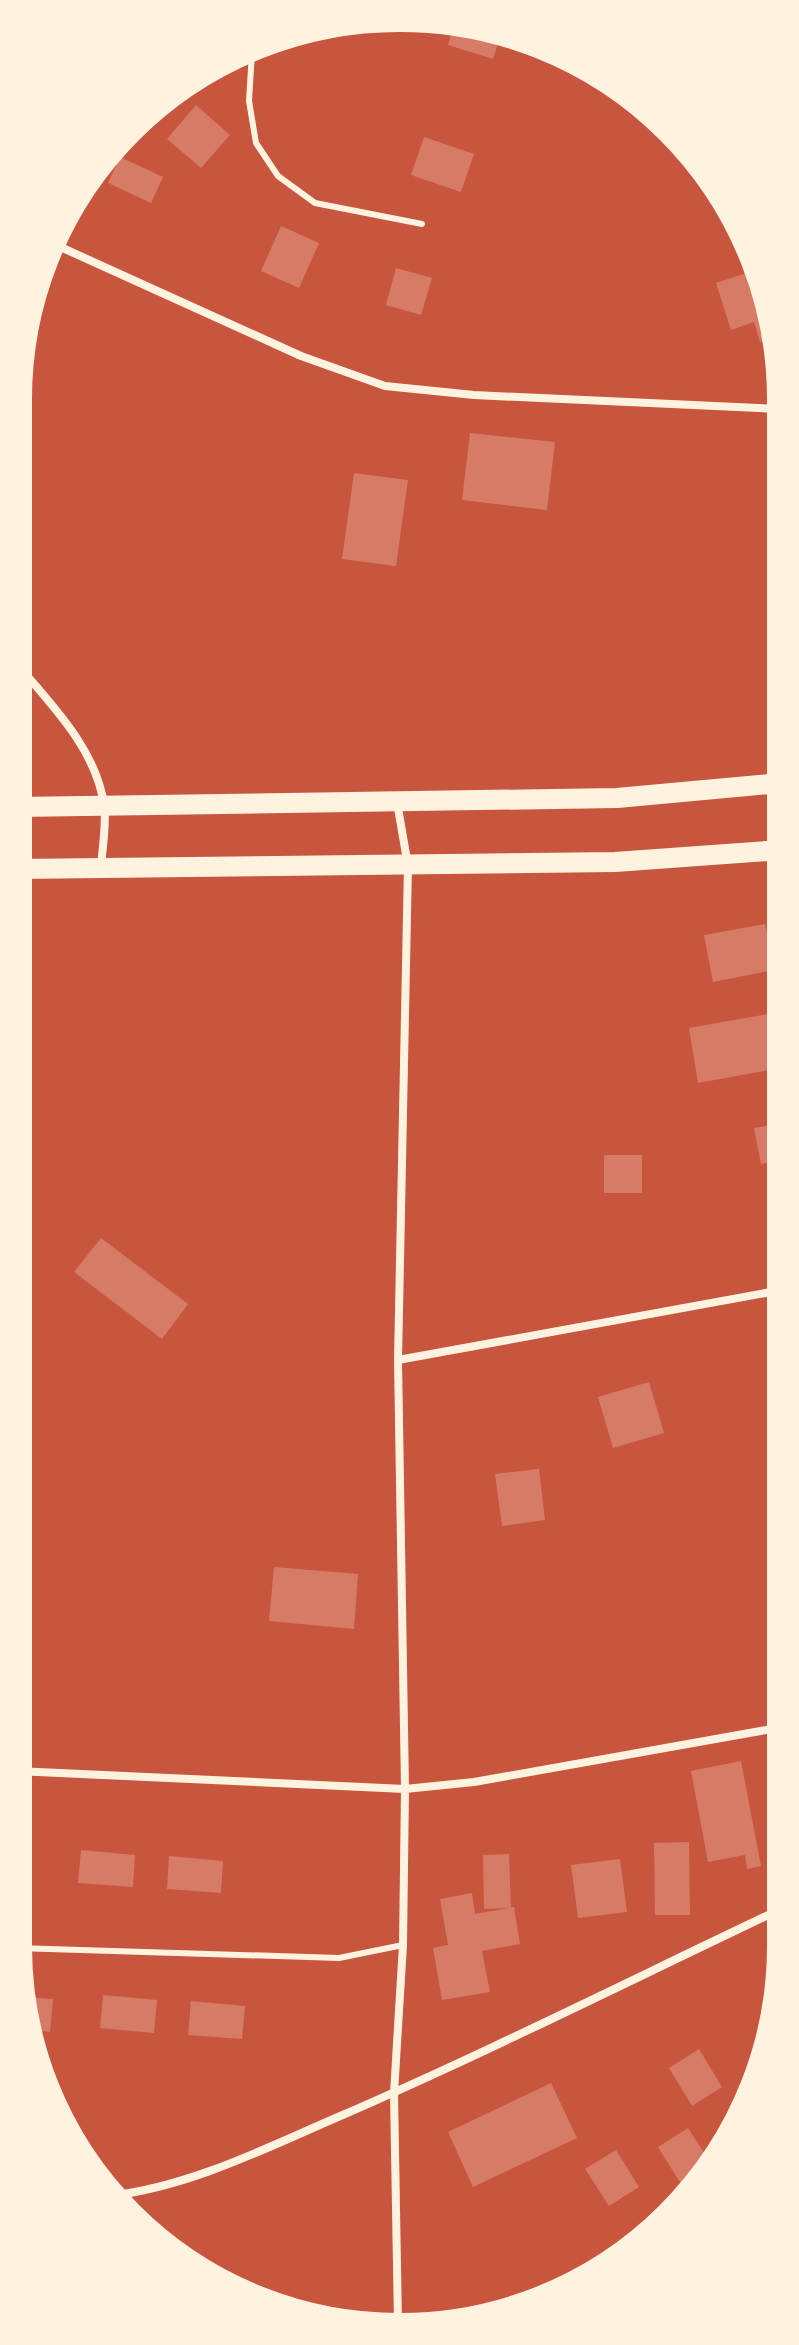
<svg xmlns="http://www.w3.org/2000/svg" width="799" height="2345" font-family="'Noto Sans',sans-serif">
  <rect width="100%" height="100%" fill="#c8553d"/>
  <g fill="#d67c66">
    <path d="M454 26 502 31 493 59 448 45Z"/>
    <path d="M196 105 230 135 201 168 167 139Z"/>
    <path d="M424 137 474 154 461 192 411 175Z"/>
    <path d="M120 157 163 177 151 203 108 183Z"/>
    <path d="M281 226 319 243 299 288 261 271Z"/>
    <path d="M396 268 432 278 421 315 386 305Z"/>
    <path d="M756 270 776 337 760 342 754 322 731 330 716 283Z"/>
    <path d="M470 433 555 442 547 510 462 500Z"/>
    <path d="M354 473 408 480 396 566 342 559Z"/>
    <path d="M765 924 774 970 713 982 704 935Z"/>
    <path d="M779 1012 781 1068 698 1083 689 1028Z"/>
    <path d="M781 1124V1160L761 1164 754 1128Z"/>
    <rect x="604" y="1155" width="38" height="38"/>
    <path d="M101 1238 188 1304 162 1339 74 1272Z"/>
    <path d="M649 1382 664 1433 613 1448 598 1397Z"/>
    <path d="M539 1469 545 1520 502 1526 495 1474Z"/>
    <path d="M782 1529V1578H780L775 1530Z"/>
    <path d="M274 1567 358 1574 354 1629 269 1621Z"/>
    <path d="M741 1761 761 1866 747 1869 745 1855 708 1862 691 1771Z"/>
    <path d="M689 1842 690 1915H655L654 1843Z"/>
    <path d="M81 1850 135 1855 133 1887 78 1883Z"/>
    <path d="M16 1852 31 1853 29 1886 16 1885Z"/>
    <path d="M509 1854 511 1908 484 1909 483 1855Z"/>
    <path d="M169 1856 223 1861 221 1893 167 1889Z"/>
    <path d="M620 1859 627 1912 578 1918 571 1865Z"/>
    <path d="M472 1893 475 1914 514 1907 520 1944 482 1951 490 1992 442 2000 433 1948 448 1945 440 1899Z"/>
    <path d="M103 1995 157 2000 154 2033 100 2028Z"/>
    <path d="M26 1997 53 1999 50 2032 33 2030Z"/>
    <path d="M191 2001 245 2006 242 2039 188 2035Z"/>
    <path d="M699 2049 722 2087 692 2106 669 2068Z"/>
    <path d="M551 2083 577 2138 473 2187 448 2132Z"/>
    <path d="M688 2128 712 2165 681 2184 658 2147Z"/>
    <path d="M616 2150 639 2187 609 2206 585 2169Z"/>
  </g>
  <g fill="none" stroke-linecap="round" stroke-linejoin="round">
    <g stroke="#fff3e0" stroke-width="6">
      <path d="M252 52 249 101 256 143 278 176 315 203 422 224"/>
      <path d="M17 1948 339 1958 403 1945"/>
    </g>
    <g stroke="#fff3e0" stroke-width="8">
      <path d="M56 245 301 356 385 386 474 395 780 409"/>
      <path d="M16 663C52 705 96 749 104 805 107 825 102 848 101 868"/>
      <path d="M397 802 408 866 398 1360 405 1789 403 1945 394 2093 398 2323"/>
      <path d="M398 1360 782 1290"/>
      <path d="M16 1771 405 1789 474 1782 783 1727"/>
      <path d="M110 2196C191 2186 264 2149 338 2117 488 2052 635 1978 783 1908"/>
    </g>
    <g stroke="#fff3e0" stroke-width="20">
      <path d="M16 807 617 798 781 783"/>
      <path d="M16 869 615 862 781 850"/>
    </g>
  </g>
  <path d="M0 0H799V2345H0ZM399 30H400A369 369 0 0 1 769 399V1946A369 369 0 0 1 400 2315H399A369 369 0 0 1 30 1946V399A369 369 0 0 1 399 30Z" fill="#fff3e0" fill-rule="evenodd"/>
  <path fill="none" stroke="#fff3e0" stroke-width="4" d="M399 30H400A369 369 0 0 1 769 399V1946A369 369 0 0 1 400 2315H399A369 369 0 0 1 30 1946V399A369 369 0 0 1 399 30Z"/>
</svg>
